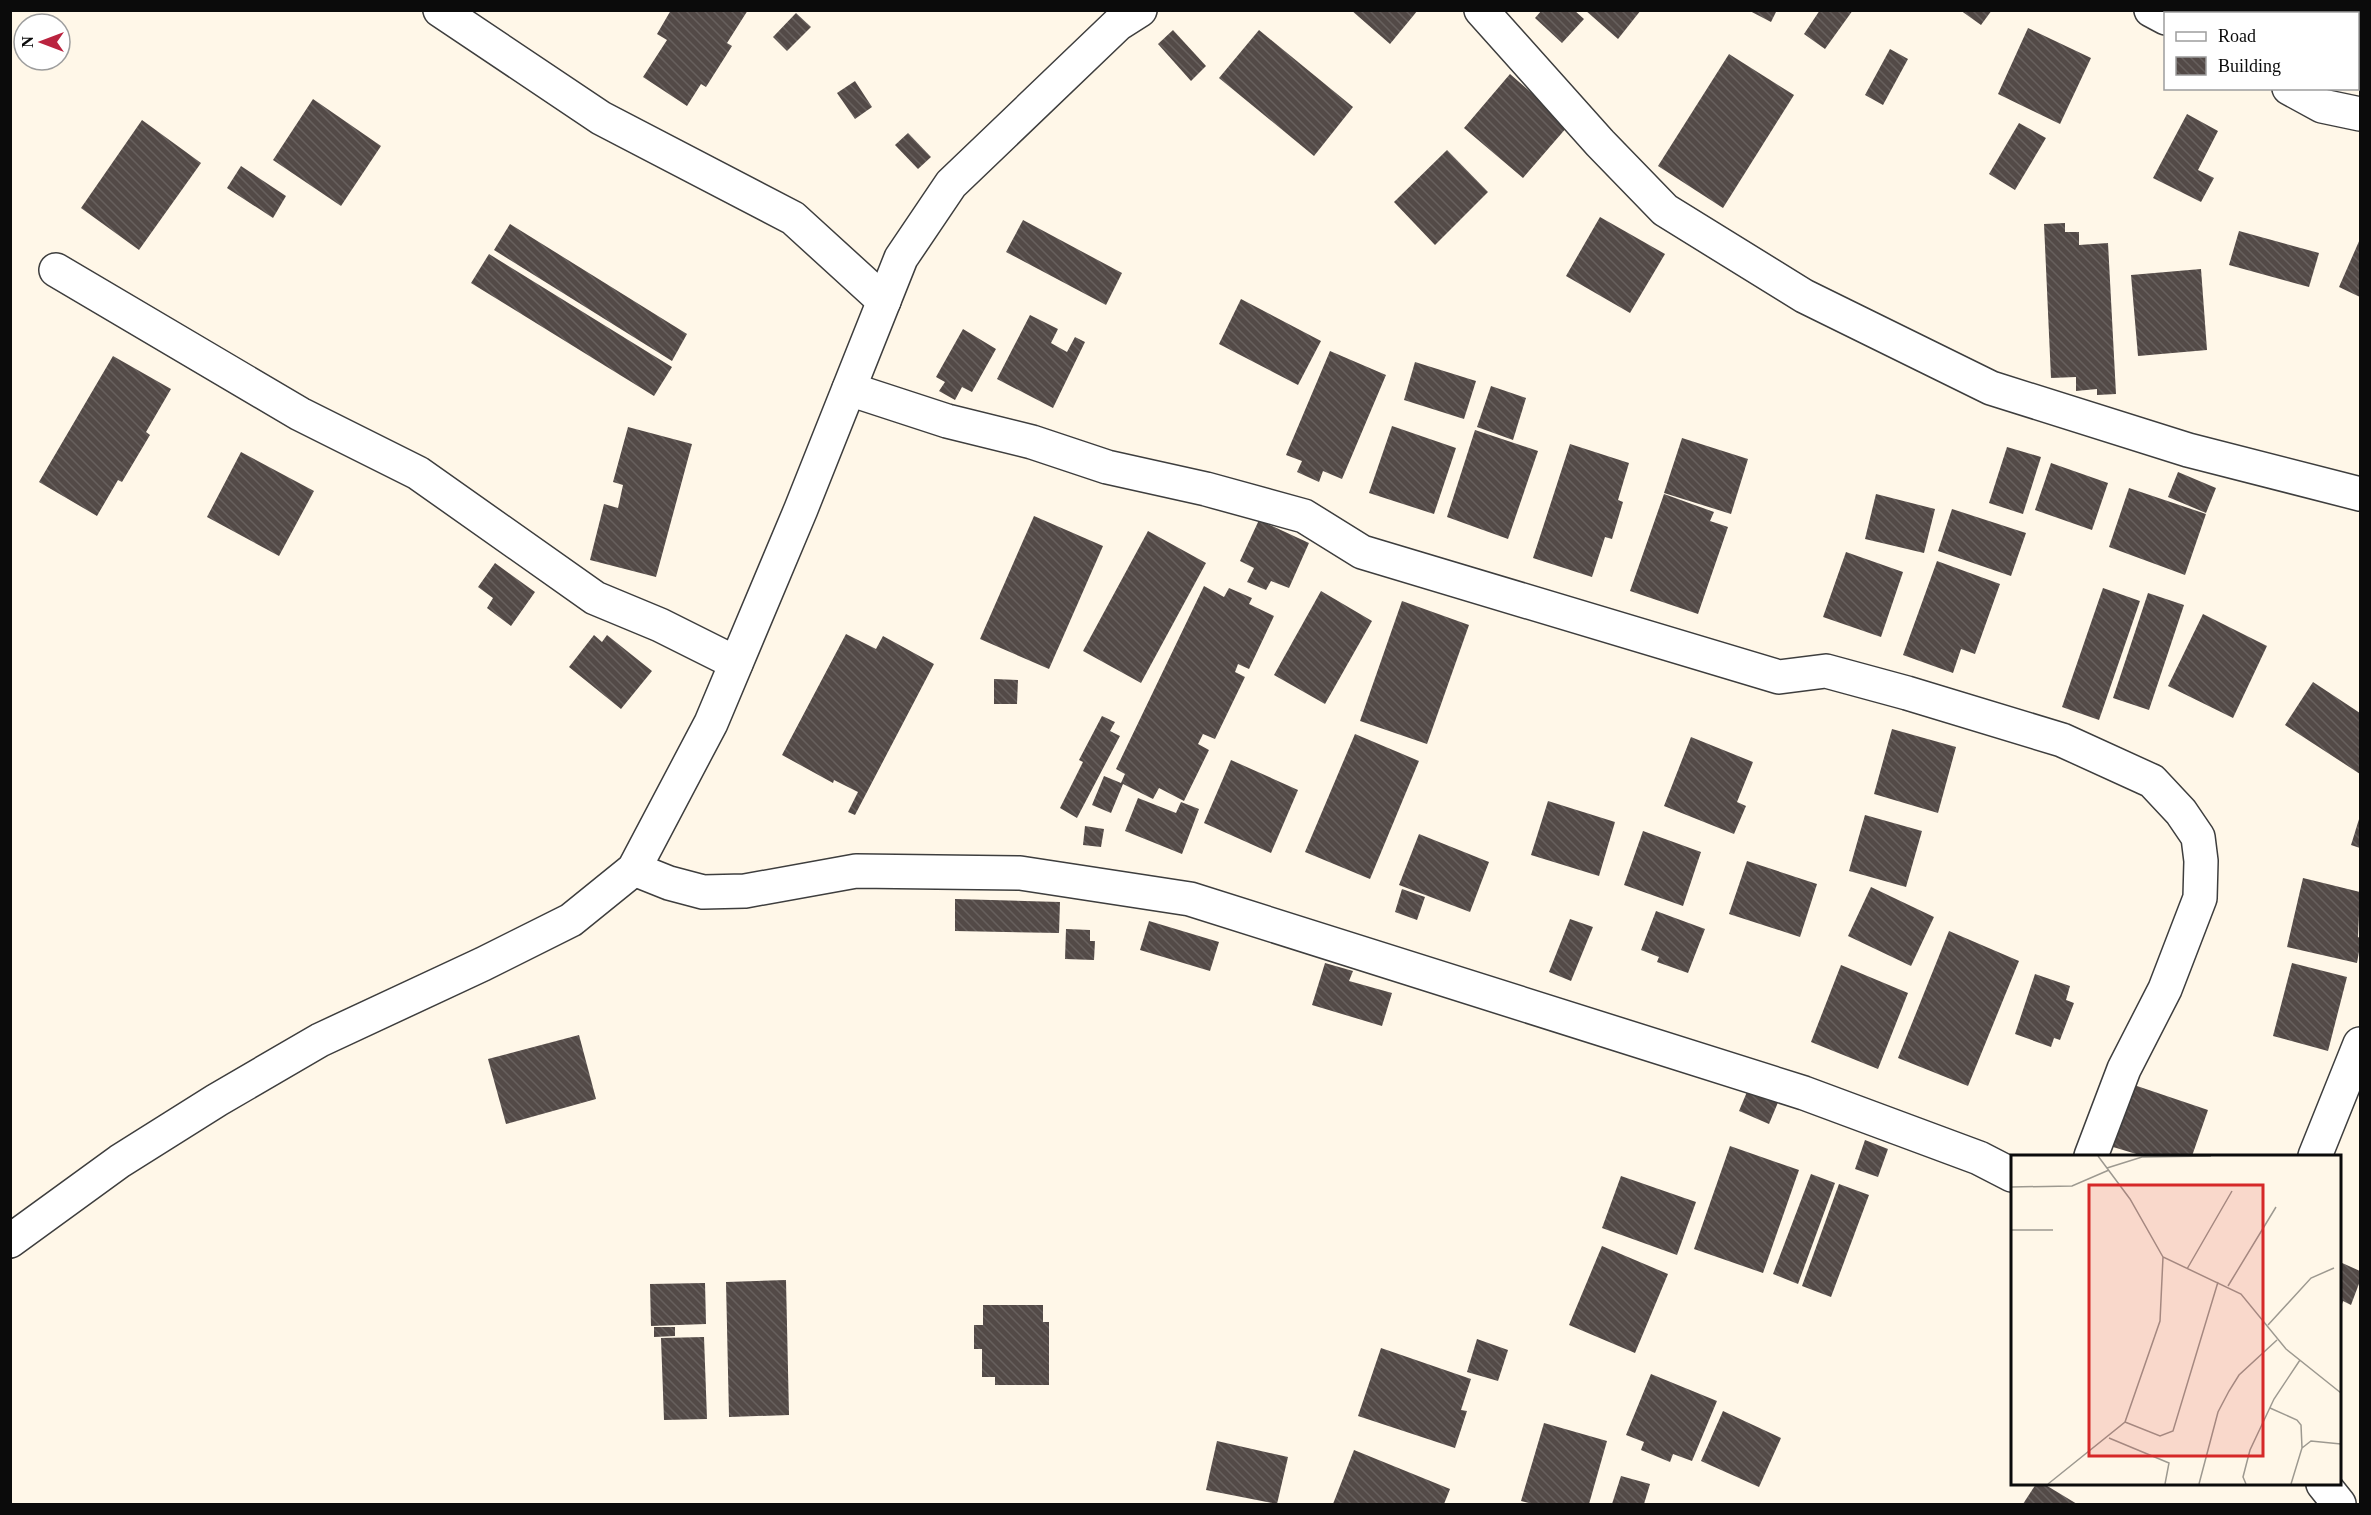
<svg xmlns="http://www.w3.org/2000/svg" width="2371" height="1515" font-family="Georgia,serif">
  <defs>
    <pattern id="building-back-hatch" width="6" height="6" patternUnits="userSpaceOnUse" patternTransform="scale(1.5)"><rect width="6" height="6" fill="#534a47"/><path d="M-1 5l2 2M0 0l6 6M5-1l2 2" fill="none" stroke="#67605d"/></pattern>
  </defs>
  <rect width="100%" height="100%" fill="#fff7e8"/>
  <g fill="url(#building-back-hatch)">
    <path d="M671 10H748L727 43 732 46 706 87 701 84 687 106 643 77 667 40 657 34Z"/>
    <path d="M1351 10H1418L1390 44Z"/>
    <path d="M1542 10H1574L1584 19 1562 43 1535 18Z"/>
    <path d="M1585 10H1641L1618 39Z"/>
    <path d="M1748 10H1777L1771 22Z"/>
    <path d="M1820 10H1853L1825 49 1804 34Z"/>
    <path d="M1960 10H1992L1981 25Z"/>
    <path d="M796 13 811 27 787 51 773 37Z"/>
    <path d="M2028 28 2091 58 2060 124 1998 94Z"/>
    <path d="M1173 30 1206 66 1191 81 1158 44Z"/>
    <path d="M1259 30 1353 107 1314 156 1219 78Z"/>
    <path d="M1890 49 1908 59 1883 105 1865 95Z"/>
    <path d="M1729 54 1794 95 1723 208 1658 166Z"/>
    <path d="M1510 74 1542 102 1574 119 1523 178 1464 128Z"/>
    <path d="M855 81 872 107 855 119 837 93Z"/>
    <path d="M313 99 381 146 341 206 273 160Z"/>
    <path d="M2187 114 2218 131 2198 170 2214 178 2201 202 2153 178Z"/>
    <path d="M142 120 201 163 139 250 81 208Z"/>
    <path d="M2019 123 2046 138 2015 190 1989 174Z"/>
    <path d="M908 133 931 157 918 169 895 145Z"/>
    <path d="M1447 150 1488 192 1435 245 1394 202Z"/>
    <path d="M241 166 286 196 273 218 227 188Z"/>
    <path d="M1600 217 1665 254 1630 313 1566 276Z"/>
    <path d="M1023 220 1122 273 1106 305 1006 252Z"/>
    <path d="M2065 223V232H2079V245L2108 243 2116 394 2097 395V389L2076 391V377L2051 378 2044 224Z"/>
    <path d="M510 224 687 334 672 361 494 250Z"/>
    <path d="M2239 231 2319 253 2309 287 2229 265Z"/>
    <path d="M2360 239V297L2339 287Z"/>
    <path d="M489 254 672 367 654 396 471 283Z"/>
    <path d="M2201 269 2207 350 2138 356 2131 275Z"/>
    <path d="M1241 299 1321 341 1298 385 1219 344Z"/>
    <path d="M1030 315 1058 329 1051 343 1067 352 1075 337 1085 342 1053 408 997 379Z"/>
    <path d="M963 329 996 349 972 392 962 387 955 400 939 391 945 382 936 377Z"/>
    <path d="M1330 351 1386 375 1342 479 1323 471 1319 482 1297 472 1302 461 1286 455Z"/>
    <path d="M113 356 171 389 146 432 150 435 122 482 118 480 97 516 39 482Z"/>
    <path d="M1415 362 1476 381 1464 419 1404 400Z"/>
    <path d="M1491 386 1526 398 1513 440 1477 427Z"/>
    <path d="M1392 426 1456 448 1434 514 1369 493Z"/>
    <path d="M628 427 692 444 656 577 590 560 604 504 618 508 623 485 613 482Z"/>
    <path d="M1475 430 1538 451 1508 539 1447 517Z"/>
    <path d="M1682 438 1748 459 1731 514 1664 493Z"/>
    <path d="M1570 444 1629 463 1618 500 1623 502 1612 539 1605 537 1592 577 1533 558Z"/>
    <path d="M2007 447 2041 457 2023 514 1989 503Z"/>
    <path d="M241 452 314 491 279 556 207 517Z"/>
    <path d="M2051 463 2108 483 2092 530 2035 510Z"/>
    <path d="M2178 472 2216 488 2206 513 2168 497Z"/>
    <path d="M2129 488 2206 514 2185 575 2109 547Z"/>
    <path d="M1664 494 1714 512 1710 521 1728 527 1698 614 1630 591Z"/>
    <path d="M1876 494 1935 509 1924 553 1865 539Z"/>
    <path d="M1952 509 2026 533 2011 576 1938 551Z"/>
    <path d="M1034 516 1103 546 1049 669 980 639Z"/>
    <path d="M1259 520 1309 543 1289 588 1271 581 1266 590 1247 582 1254 568 1240 561Z"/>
    <path d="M1148 531 1206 563 1141 683 1083 651Z"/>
    <path d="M1846 552 1903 572 1881 637 1823 617Z"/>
    <path d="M1937 561 2000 584 1975 654 1961 649 1953 673 1903 655Z"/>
    <path d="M495 563 535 592 511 626 487 608 493 598 478 587Z"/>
    <path d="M1204 586 1224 597 1229 588 1252 598 1249 604 1274 616 1249 669 1238 664 1235 672 1245 677 1215 739 1203 734 1198 744 1209 750 1184 801 1159 788 1153 799 1123 784 1111 813 1092 805 1104 776 1121 783 1125 774 1116 769Z"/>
    <path d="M2103 588 2140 601 2099 720 2062 707Z"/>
    <path d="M1321 591 1372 621 1325 704 1274 675Z"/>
    <path d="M2148 593 2184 605 2149 710 2113 698Z"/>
    <path d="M1402 601 1469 625 1427 744 1360 721Z"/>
    <path d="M2203 614 2267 646 2233 718 2168 686Z"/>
    <path d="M846 634 876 649 883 636 934 664 855 815 848 812 858 792 834 780 833 783 782 755Z"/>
    <path d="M594 635 602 642 607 635 652 671 621 709 569 667Z"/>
    <path d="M994 679 1018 680 1017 704H994Z"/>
    <path d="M2313 682 2360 713V774L2285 725Z"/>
    <path d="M1102 716 1115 722 1110 731 1120 736 1077 818 1060 808 1083 762 1079 760Z"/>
    <path d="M1892 729 1956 747 1938 813 1874 794Z"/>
    <path d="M1355 734 1419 761 1370 879 1305 852Z"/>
    <path d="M1691 737 1753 762 1737 802 1746 806 1734 834 1664 806Z"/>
    <path d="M1231 760 1298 790 1271 853 1204 823Z"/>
    <path d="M1138 798 1176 813 1181 802 1199 809 1182 854 1125 831Z"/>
    <path d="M1548 801 1615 822 1599 876 1531 855Z"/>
    <path d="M1865 815 1922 831 1906 887 1849 871Z"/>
    <path d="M2360 816V848L2351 845Z"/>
    <path d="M1085 826 1104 829 1101 847 1083 845Z"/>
    <path d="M1643 831 1701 852 1683 906 1624 885Z"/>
    <path d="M1419 834 1489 862 1470 912 1399 885Z"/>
    <path d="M1747 861 1817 884 1800 937 1729 914Z"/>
    <path d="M2303 878 2360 892 2358 937 2360 938V946L2357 963 2287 947Z"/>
    <path d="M1871 887 1934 917 1911 966 1848 936Z"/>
    <path d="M1402 889 1425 897 1417 920 1395 912Z"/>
    <path d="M955 899 1060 902 1059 933 955 931Z"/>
    <path d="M1656 911 1705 929 1688 973 1657 962 1659 957 1641 950Z"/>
    <path d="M1570 919 1593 927 1571 981 1549 972Z"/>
    <path d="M1149 921 1219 942 1210 971 1140 950Z"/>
    <path d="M1066 929 1090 930V941H1095L1094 960 1065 959Z"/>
    <path d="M1949 931 2019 961 1968 1086 1898 1058Z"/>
    <path d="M1325 963 1353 971 1349 981 1392 993 1382 1026 1312 1005Z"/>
    <path d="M2292 963 2347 977 2328 1051 2273 1036Z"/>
    <path d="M1841 965 1908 993 1878 1069 1811 1042Z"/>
    <path d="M2035 974 2070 986 2066 1000 2074 1003 2060 1040 2054 1038 2051 1047 2015 1034Z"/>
    <path d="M579 1035 596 1099 506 1124 488 1059Z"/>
    <path d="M2134 1085 2208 1110 2192 1156H2143L2113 1147Z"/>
    <path d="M1749 1087 1779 1100 1769 1124 1739 1111Z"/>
    <path d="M1865 1140 1888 1149 1878 1177 1855 1169Z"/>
    <path d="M1730 1146 1799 1170 1763 1273 1694 1249Z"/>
    <path d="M1811 1174 1835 1183 1798 1284 1773 1274Z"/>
    <path d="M1621 1176 1696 1202 1677 1255 1602 1228Z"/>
    <path d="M1839 1184 1869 1195 1831 1297 1802 1286Z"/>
    <path d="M1602 1246 1668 1274 1635 1353 1569 1325Z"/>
    <path d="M2340 1262 2360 1271V1281L2351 1305 2343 1301 2340 1310Z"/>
    <path d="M786 1280 789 1415 729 1417 726 1282Z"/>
    <path d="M705 1283 706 1324 651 1326 650 1284Z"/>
    <path d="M983 1305H1043V1322H1049V1385H995V1377H982V1349H974V1325H983Z"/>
    <path d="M654 1327H675V1336L654 1337Z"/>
    <path d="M704 1337 707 1419 664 1420 661 1338Z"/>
    <path d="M1477 1339 1508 1350 1498 1381 1467 1372Z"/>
    <path d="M1381 1348 1471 1379 1461 1410 1467 1411 1455 1448 1358 1416Z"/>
    <path d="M1651 1374 1717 1401 1692 1461 1673 1454 1670 1462 1641 1450 1644 1442 1626 1435Z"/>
    <path d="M1723 1411 1781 1438 1759 1487 1701 1461Z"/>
    <path d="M1544 1423 1607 1441 1589 1504H1533L1521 1501Z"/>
    <path d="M1217 1441 1288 1457 1277 1504 1206 1490Z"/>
    <path d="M1354 1450 1450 1489 1444 1504H1333Z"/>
    <path d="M1621 1476 1650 1484 1644 1504H1612Z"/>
    <path d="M2036 1484H2044L2077 1504H2023Z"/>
  </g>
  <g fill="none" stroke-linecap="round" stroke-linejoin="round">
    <defs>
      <g id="minor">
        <path d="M440 10 601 118 793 218 884 301"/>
        <path d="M1481 10 1600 143 1665 210 1804 296 1991 388 2188 450 2360 494"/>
        <path d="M2151 10 2166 18"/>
        <path d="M2289 88 2322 106 2360 114"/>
        <path d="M56 270 300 414 418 473 595 598 660 625 736 663"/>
        <path d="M849 389 947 421 1032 442 1107 467 1206 489 1304 516 1362 552 1779 677 1826 671 1907 693 2062 740 2152 781 2181 812 2198 837 2201 861 2200 898 2165 989 2124 1069 2091 1156"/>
        <path d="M634 869 669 883 703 892 745 891 856 871 1020 873 1190 899 1804 1093 1979 1158 2012 1175"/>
        <path d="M2315 1156 2360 1044"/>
        <path d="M10 1241 120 1161 217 1100 320 1040 483 964 571 920 634 869 711 723 801 509 901 258 951 184 1118 24 1140 10"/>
        <path d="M2323 1484 2339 1504"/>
      </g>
    </defs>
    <use href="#minor" stroke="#3e3e3e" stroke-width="36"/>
    <use href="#minor" stroke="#fff" stroke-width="33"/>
  </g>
  <g transform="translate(2011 1155)">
    <rect width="330" height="330" fill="#fff7e8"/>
    <path fill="none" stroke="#9d9990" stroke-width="1.5" d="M87 1 119 44 152 102 230 139 275 194 330 238M96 13 131 2 200 1M0 32 61 31 98 15M0 75H42M0 106V133M176 114 221 36M217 131 265 52M257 170 300 123 323 113M259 253 286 265 290 270 291 293 280 329M114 267 149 281 162 276 207 127M98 283 158 308 154 329M291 293 300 286 330 289M37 329 114 267 149 166 152 102M188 329 207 257 218 236 228 220 266 185M235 329 232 322 239 295 263 244 289 205"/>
    <path fill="#d62828" fill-opacity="0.15" stroke="#d62828" stroke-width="3" d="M78 30H252V301H78Z"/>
    <rect width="330" height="330" fill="none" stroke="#0b0b0b" stroke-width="3"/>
  </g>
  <rect width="2371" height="1515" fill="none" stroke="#0b0b0b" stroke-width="24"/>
  <rect x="2164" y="12" width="195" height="78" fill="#ffffff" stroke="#9d9d9d" stroke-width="1.5"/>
  <rect x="2176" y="32" width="30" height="9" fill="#ffffff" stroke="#9d9d9d" stroke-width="1.5"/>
  <text x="2218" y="42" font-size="18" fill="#0b0b0b">Road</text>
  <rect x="2176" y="57" width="30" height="18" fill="url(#building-back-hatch)" stroke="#9d9d9d" stroke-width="1.5"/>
  <text x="2218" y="72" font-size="18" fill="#0b0b0b">Building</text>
  <g transform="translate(42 42) rotate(270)"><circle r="28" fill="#ffffff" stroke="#9d9d9d" stroke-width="1.5"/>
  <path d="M0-4.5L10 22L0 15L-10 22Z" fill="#ba233f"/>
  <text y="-9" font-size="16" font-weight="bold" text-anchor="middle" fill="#0b0b0b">N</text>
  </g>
</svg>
